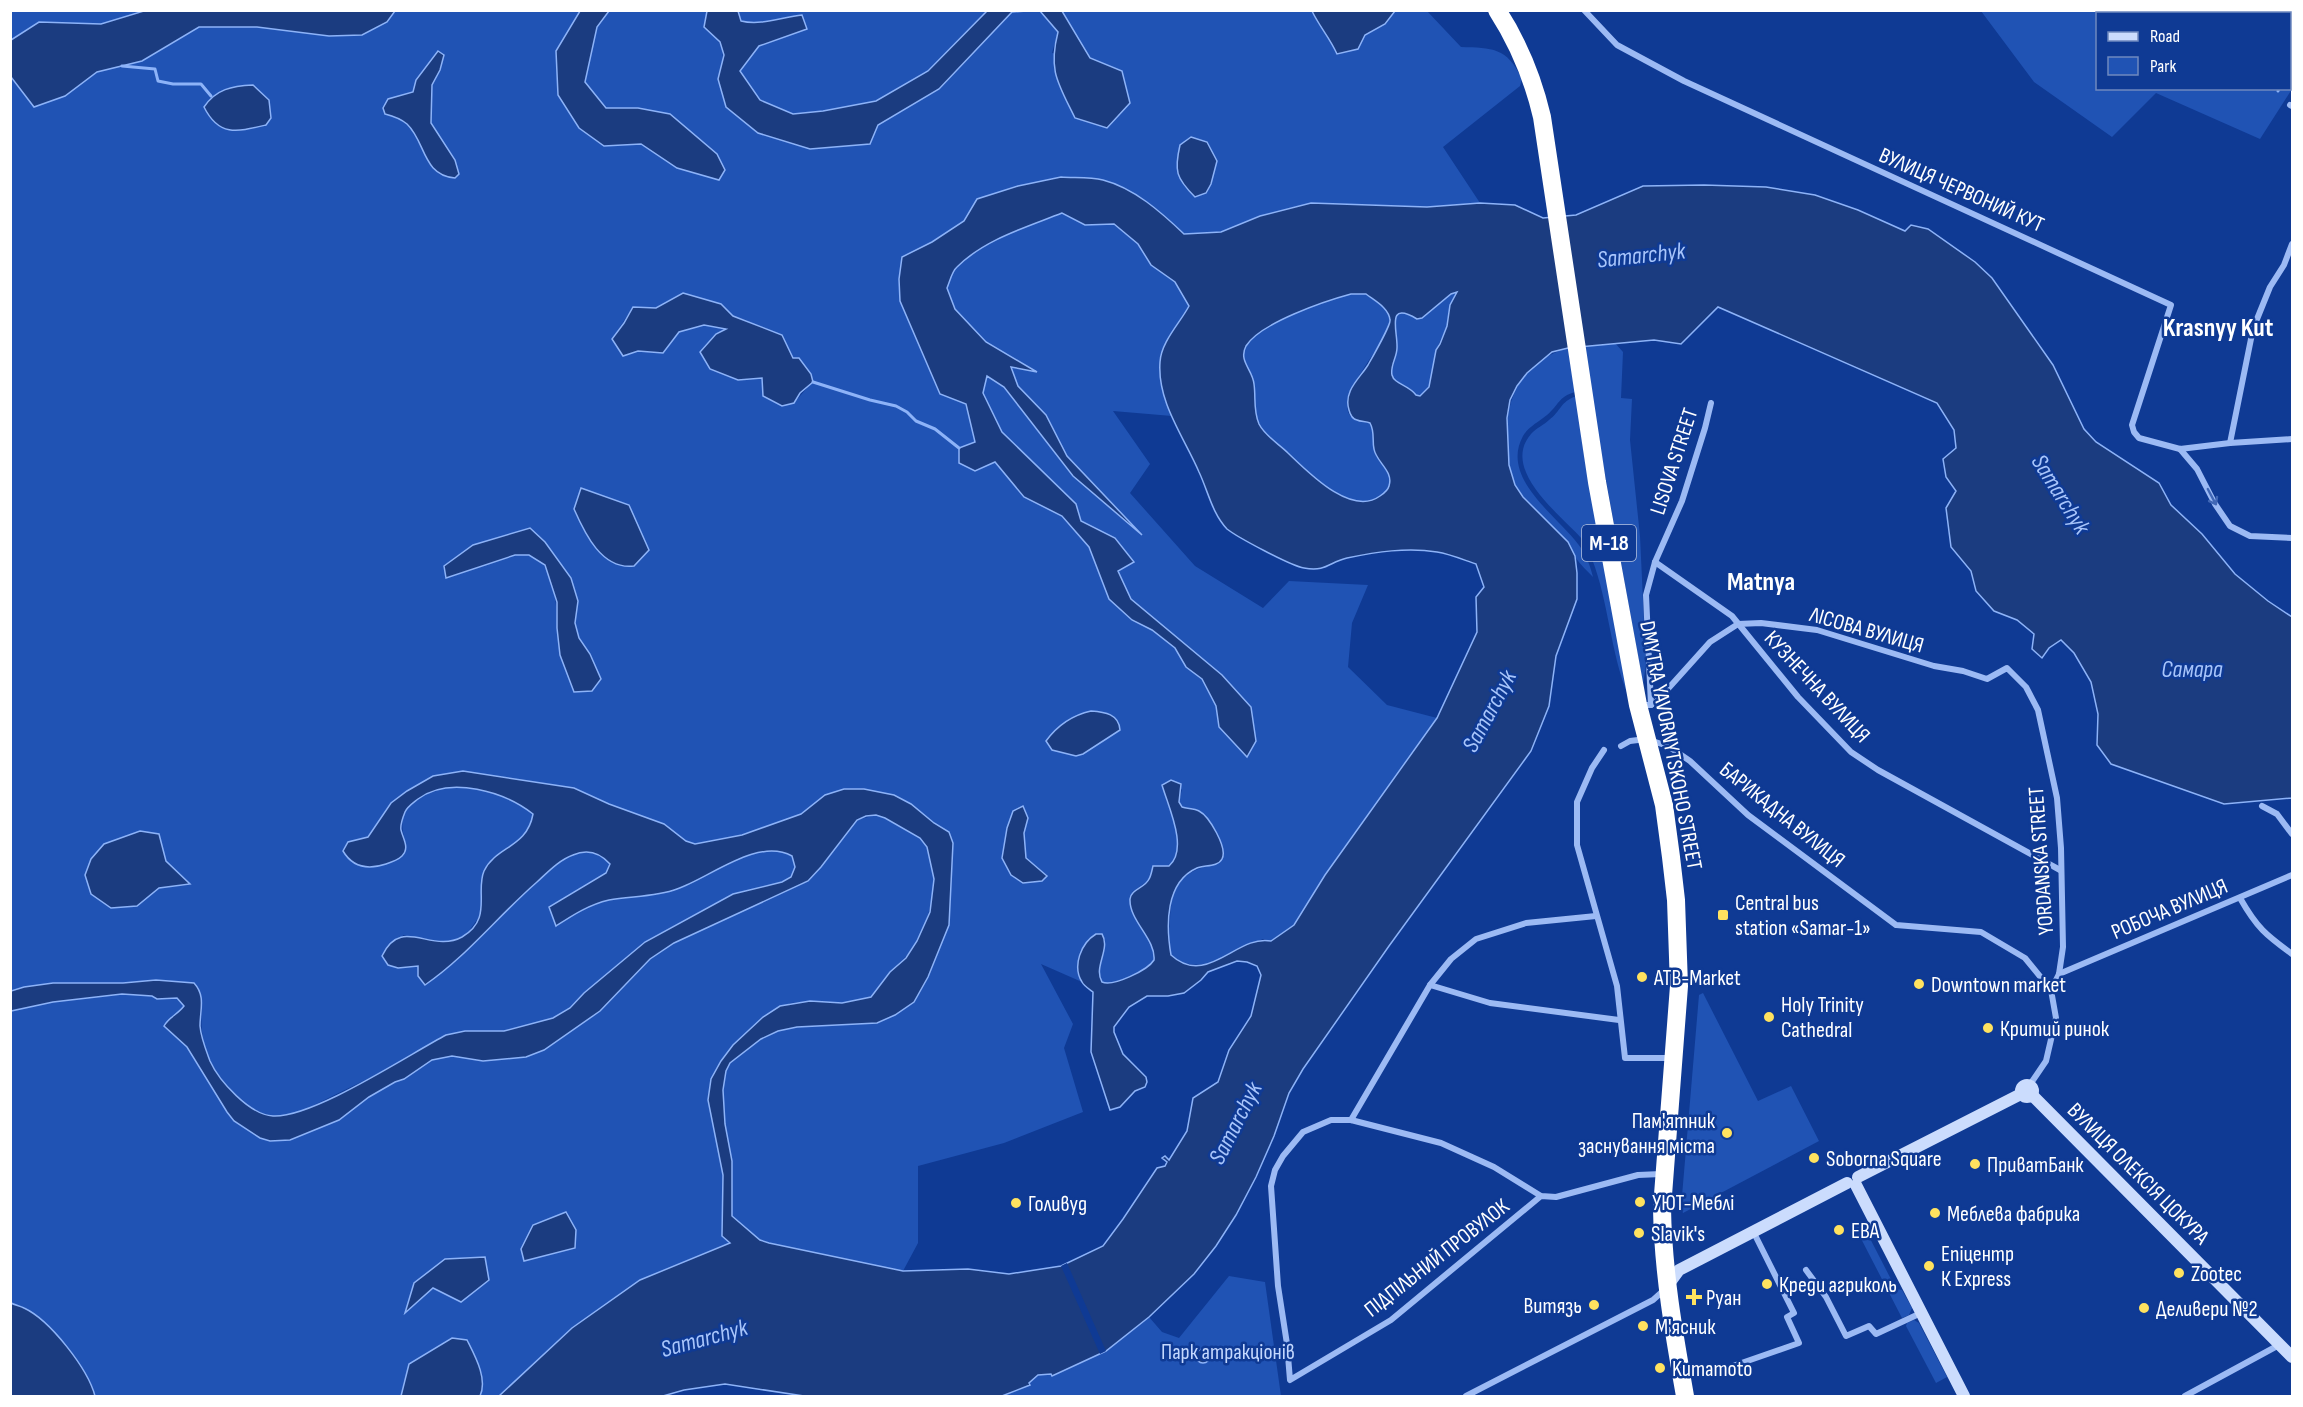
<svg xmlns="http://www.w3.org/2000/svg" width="2303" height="1407" font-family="'Sofia Sans Condensed',sans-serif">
  <rect width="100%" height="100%" fill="#0f3a94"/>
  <g fill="#2053b4" fill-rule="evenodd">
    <path d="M11 11H144L101 24 39 22 11 40Z"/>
    <path d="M395 11H580L556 51 558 95 604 146 641 144 677 168 717 154 695 136 638 108H606L585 82 597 27 609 11H707L704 27C727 47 725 50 718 79L810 149 870 144 878 125 939 89 1012 12 1040 11 1058 32 1052 53 1090 58 1062 11H1427L1461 47C1492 48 1507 47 1522 79L1520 86 1443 147 1480 203 1427 207 1311 203 1260 216 1221 232 1184 234 1158 210 1061 177 1018 186 977 199 971 217 921 254 966 404 975 443 995 462 1024 497 1062 516 1089 547 1109 599 1132 620 1152 630 1175 648 1186 667 1202 679 1216 706 1219 727 1251 707 1222 675 1131 599 1118 571 1134 562 1115 538 1081 521 1076 504 1002 432 983 393 987 376 1004 387 1073 476 1136 529 1067 456 1046 415 1018 386 1010 367 1034 371 986 342 955 309 947 288C950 281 952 271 957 267 985 239 1027 227 1063 213L1085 225 1113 224 1138 244 1151 265 1175 282 1189 306 1181 321 1162 389 1172 416 1113 411 1150 464 1130 493 1195 566 1263 608 1289 581 1368 585 1352 623 1348 667 1387 705 1437 718 1325 875 1294 925 1271 941 1263 939C1236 951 1198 979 1171 955 1169 944 1169 933 1170 921 1171 884 1182 871 1218 863L1211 822 1197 809 1182 807 1179 802 1182 789 1166 800C1174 818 1187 851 1169 867L1153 866 1149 880 1132 892 1155 955 1152 964C1140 972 1116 988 1102 982 1094 967 1111 949 1102 934H1097L1077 968 1082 982 1041 964 1073 1024 1064 1048 1083 1112 1004 1143 918 1166V1243L903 1271 769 1243 760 1240 732 1216V1161L725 1124 723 1090 726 1071 730 1063 761 1039 778 1031 797 1027 895 1015 914 1001 928 977 949 925 953 843 948 832 934 823 911 804 825 795 801 814 742 835 695 844 686 841 663 824 609 804 574 788 463 771 391 803 368 837 348 843 395 861C417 845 395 834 405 812 407 807 414 803 418 799 450 775 505 792 534 814L531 825 519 841 492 859 483 872 481 914 469 931 461 938 442 943 403 935 398 968 418 966 442 973C474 942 505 910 539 880 549 871 560 860 572 855 587 849 600 853 610 864L606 873 549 907 556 926C573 915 589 905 609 900 631 896 656 897 677 889 710 877 757 837 792 856L795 866 791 877 782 882 733 894 645 942 584 993 570 1008 553 1018 504 1031H465L302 1111C293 1113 283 1116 274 1116 263 1116 252 1109 245 1102 214 1078 198 1048 202 1008L156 980 123 983H53L24 987 11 991 10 77 34 107 65 96 97 72 142 61 199 27H257L329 36 387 22ZM683 293 721 304 733 316 746 320 794 358 813 381 794 403 762 378 738 380 716 334 727 329 704 325 679 332 663 353 638 351 612 339 633 307 655 308ZM530 528 575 623 557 627C557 600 554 546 513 555 490 560 469 572 446 578L444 566 473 545ZM1080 714 1119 730 1076 756 1052 750 1046 741 1060 726ZM1013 812 1028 818 1024 833 1026 858 1047 875 1042 881 1002 858 1007 828ZM166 861 190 884 189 885 159 888Z"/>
    <path d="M738 11H987L928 71 876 101 823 111 793 114 760 100 740 71 759 46 807 29 802 15C782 17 761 26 741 21Z"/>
    <path d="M1981 11H2292V89L2260 139 2156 93 2112 137 2034 82ZM2098 14H2290V88H2098Z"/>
    <path d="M1458 291 1448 317 1447 326 1436 350 1429 387 1420 396 1416 395 1412 390 1392 378C1391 370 1394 366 1395 359 1397 349 1389 318 1400 313 1408 310 1414 319 1422 318L1451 294Z"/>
    <path d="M1351 294H1366C1375 301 1389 308 1391 320 1393 337 1322 408 1357 420 1361 422 1366 421 1371 423 1375 432 1372 440 1374 449 1376 462 1394 471 1389 486 1388 490 1383 494 1380 496 1351 517 1308 472 1288 453 1279 444 1265 436 1259 424 1253 410 1256 398 1254 384 1253 370 1238 361 1246 346 1260 323 1325 301 1351 294Z"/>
    <path d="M1615 343 1623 352 1621 398 1632 399 1630 440 1640 536 1646 665 1643 684 1596 425 1584 346Z"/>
    <path d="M1568 348 1575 392C1558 397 1559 405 1547 415 1539 422 1529 426 1523 436 1500 478 1556 515 1578 544 1586 554 1590 565 1593 577 1587 571 1580 564 1575 557 1572 551 1570 545 1566 541 1551 522 1528 508 1516 487 1510 475 1509 461 1507 447 1503 401 1521 361 1568 348Z"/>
    <path d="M1576 396 1584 456 1628 695C1610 651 1609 603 1592 559 1589 552 1587 545 1582 539 1561 515 1500 470 1531 434 1536 428 1544 425 1549 420 1561 411 1560 402 1576 396Z"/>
    <path d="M1684 770 1689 797 1682 798 1677 771Z"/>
    <path d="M876 815C893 820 917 830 927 846 943 872 930 920 915 944 909 955 900 962 891 971 884 979 879 989 871 997L842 1003 810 1001 790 1003 733 1045 721 1061 711 1079 708 1100 723 1175 722 1236 731 1243 685 1261 514 1382 499 1396H480C488 1378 475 1356 467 1340L404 1381 401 1396H95L92 1386 25 1308 11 1303 10 1011 53 1002 122 994 152 996 157 999 177 998 184 1005C178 1015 169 1017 164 1027L187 1047 234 1121 339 1120 369 1097 395 1082 404 1079 432 1060 452 1056 483 1061 544 1050 600 1011 650 959 674 943 808 881 821 867 857 820ZM566 1212 539 1257 524 1261 521 1249 534 1225Z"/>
    <path d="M1703 993 1758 1101 1791 1086 1819 1141 1683 1213 1681 1208 1699 995Z"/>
    <path d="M1861 1221 1896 1289 1902 1290 1912 1308 1909 1315 1902 1318 1854 1225Z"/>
    <path d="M1229 1276 1265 1282 1281 1396H1002L1029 1385V1383L1038 1375 1051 1374 1052 1376 1106 1351 1149 1317 1162 1332 1179 1338Z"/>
    <path d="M1914 1320 1919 1323 1947 1377 1936 1383 1906 1326 1907 1323Z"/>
  </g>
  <g fill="#1b3c80" stroke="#8db3f8" stroke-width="1.5" fill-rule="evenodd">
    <path d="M144 11V10L395 11 387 22 362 35 329 36 257 27H199L142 61 97 72 65 96 34 107 11 77V40L39 22 101 24Z"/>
    <path d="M580 11H609L597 27 585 82 606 108H638L670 114 717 154 725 170 719 180 677 168 641 144 604 146 579 128 558 95 556 51Z"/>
    <path d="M707 11H738L741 21C761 26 782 17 802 15L807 29 759 46 740 71 760 100 793 114 823 111 876 101 928 71 987 11H1027L1012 12 939 89 878 125 870 144 810 149 758 133 726 107 718 79 724 55 720 42 704 27Z"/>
    <path d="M1040 11H1062L1090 58 1122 71 1130 103 1107 128 1075 118C1058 83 1048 71 1058 32Z"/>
    <path d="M1312 11 1313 10 1395 11 1385 24 1365 35 1358 49 1337 54C1330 38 1319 26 1312 11Z"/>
    <path d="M438 51 444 55 440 70 432 85 431 123 455 160 459 174 455 178C422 175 426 142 407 124 401 119 393 116 385 114L383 108 388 99 413 92 416 80Z"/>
    <path d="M253 85 269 100 271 118 266 125C237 132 219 137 204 107 216 89 232 86 253 85Z"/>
    <path d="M1191 137 1207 142 1217 161 1211 184 1206 193 1195 197C1176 178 1174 171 1180 145Z"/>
    <path d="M1061 177C1074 178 1090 177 1103 180 1134 188 1161 212 1184 234L1221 232 1260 216 1311 203 1427 207 1480 203 1515 205 1543 218 1576 215 1643 186 1704 185 1766 187 1815 195 1858 210 1905 231 1911 225 1928 229 1975 262 1992 278 2053 365 2084 429 2096 442 2159 483 2171 505 2202 534 2235 574 2268 601 2292 617V798L2224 804 2111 764 2097 745 2098 714 2091 682 2074 653 2061 640 2049 648 2042 658 2032 649 2034 634 2017 620 1994 611 1976 591 1971 571 1951 547 1946 508 1956 491 1946 477 1943 459 1956 448 1954 430 1937 403 1718 307 1681 344 1654 340 1568 348 1552 352 1527 373 1517 386 1510 400 1507 418 1509 465 1515 485 1523 497 1568 542 1575 556 1577 573V599L1556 656 1549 706 1531 751 1389 946 1303 1069 1289 1093 1274 1136 1256 1177 1236 1215 1216 1246 1194 1274 1149 1317 1106 1351 1052 1376 1051 1374 1038 1375 1029 1383 1030 1385 1002 1396H804L725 1384 684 1390 663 1396H499L572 1328 640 1280 730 1243 722 1236 723 1175 708 1100 711 1079 721 1061 733 1045 763 1017 780 1006 810 1001 842 1003 871 997 890 972 906 958 917 941 930 912 934 879 927 847 920 838 885 818 876 815 866 816 857 820 821 867 808 881 674 943 650 959 600 1011 544 1050 526 1057 483 1061 452 1056 432 1060 404 1079 395 1082 369 1097 339 1120 290 1140 270 1141 260 1138 234 1121 227 1112 187 1047 164 1026C169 1017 177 1015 184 1006L177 998 157 999 152 996 122 994 53 1002 11 1011V991L24 987 53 983H123L156 980 194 983C206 996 200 1010 200 1026 201 1038 206 1050 210 1061 219 1081 250 1115 273 1116 313 1118 408 1055 446 1035L465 1031H504L553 1018 570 1008 584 993 645 942 733 894 782 882 791 877 795 867 792 856C757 837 710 878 677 889 656 897 631 896 609 900 588 905 573 915 556 926L549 907 606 873 610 864C600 853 587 849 573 855 559 860 547 873 537 882 499 915 466 957 425 985L418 976V966L398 968 388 965 382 956C401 915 431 954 462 937 493 919 475 892 484 871 496 846 527 848 533 814 505 792 450 775 418 799 413 803 407 807 405 812 403 817 400 825 401 830 403 839 410 848 402 856 398 860 392 862 386 864 368 870 353 868 343 851L348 842 368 837 391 803 407 791 433 776 463 771 574 788 609 804 664 824 686 841 695 844 742 835 801 814 825 795 844 789H864L894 795 911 804 934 823 949 832 953 843 949 925 928 977 914 1002 895 1015 877 1023 797 1027 778 1031 761 1039 730 1063 726 1071 723 1090 725 1124 732 1161V1216L760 1240 769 1243 903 1271 968 1269 1009 1274 1061 1266 1103 1246 1123 1219 1157 1168 1165 1166 1167 1162 1162 1158 1165 1156 1169 1160 1187 1131 1193 1098 1218 1082 1229 1050 1251 1016 1261 975 1257 966 1247 962 1237 961 1208 972 1201 980 1184 993 1168 996H1147L1129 1007 1114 1027V1032L1123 1054 1146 1077 1147 1082 1145 1087 1135 1091 1120 1107 1110 1110 1091 1052 1093 992C1089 989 1084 986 1082 982 1072 966 1081 943 1096 934H1102C1111 949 1093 967 1102 982 1113 987 1148 970 1154 960 1156 939 1129 921 1130 899 1131 889 1145 888 1149 879 1151 876 1152 870 1153 866H1169C1189 849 1168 806 1162 785L1171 780 1181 784 1179 802 1182 807C1187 809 1194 808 1199 811 1209 816 1228 848 1222 859 1218 867 1204 865 1197 868 1165 882 1166 926 1171 955 1207 988 1237 934 1271 941L1294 925 1325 875 1437 718 1477 632 1476 597 1484 587 1476 564C1464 560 1450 554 1437 552 1407 547 1376 552 1347 558 1329 562 1327 572 1304 568 1291 566 1237 537 1227 529 1212 513 1208 491 1199 472 1184 437 1157 402 1160 362 1161 342 1180 323 1189 306L1175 282 1151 265 1138 244 1114 224 1085 225 1062 213C1027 227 985 239 957 267 952 271 950 281 947 288L955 309 986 342 1037 372 1011 367 1018 386 1046 415 1067 456 1142 535 1073 476 1004 387 987 376 983 393 1002 432 1076 504 1081 521 1115 538 1134 562 1118 571 1131 599 1222 675 1251 707 1256 741 1247 757 1219 727 1216 706 1202 679 1186 667 1175 648 1152 630 1132 620 1109 599 1089 547 1062 516 1024 497 995 462 975 471 959 463V448L975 442 966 404 940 394 900 301 899 279 902 257 932 242 964 221 977 199 1018 186ZM1457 292 1450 305 1447 326 1440 344 1436 350 1429 387 1420 396 1416 395C1409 385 1394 384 1392 375 1390 366 1397 357 1397 348 1398 331 1385 300 1417 319L1422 318 1451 294ZM1351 294H1366C1375 301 1389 308 1390 320 1391 324 1372 358 1368 365 1360 378 1343 391 1349 410 1350 414 1352 419 1357 420 1361 422 1366 421 1370 423 1375 432 1372 440 1374 449 1376 462 1394 471 1389 486 1388 490 1383 494 1380 496 1351 517 1308 472 1288 453 1279 444 1265 436 1259 424 1253 410 1256 398 1254 384 1253 370 1238 361 1246 346 1260 323 1325 301 1351 294Z"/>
    <path d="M683 293 721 304 733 316 782 335 793 358H799L811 374 813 382 800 393 794 403 782 406 763 396 762 378 738 380 710 369 700 352 716 334 726 329 704 325 679 332 663 353 638 351 623 356 612 339 624 323 633 307 656 308Z"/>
    <path d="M581 488 629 505 649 550 634 566C602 570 585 534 574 509Z"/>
    <path d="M530 528 545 542 571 578 578 601 575 623 579 638 590 654 601 679 592 691 574 692 560 655 557 628V602L545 565 529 555H515L446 578 444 566 473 545Z"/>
    <path d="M1091 711C1105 712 1119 714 1120 730L1083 754 1076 756 1052 750 1046 741C1057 726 1073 715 1091 711Z"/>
    <path d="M1023 806 1028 818 1024 833 1026 858 1047 876 1042 881 1023 883 1011 875 1002 858 1007 828 1013 811Z"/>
    <path d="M140 831 159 834 166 861 190 884 159 888 137 906 111 908 91 894 85 875 91 859 104 844Z"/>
    <path d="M566 1212 576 1230 575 1248 524 1261 521 1249 533 1225Z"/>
    <path d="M485 1257 489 1280 461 1302 433 1288 405 1313 414 1283 445 1259Z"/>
    <path d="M11 1303C15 1305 20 1306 24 1308 50 1320 88 1369 95 1396H11Z"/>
    <path d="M452 1338 467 1340C475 1356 488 1379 480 1396H401L409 1364Z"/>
    <circle cx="1203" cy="1356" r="7"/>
  </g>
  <path fill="#0f3a94" d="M1067 1263 1106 1351 1100 1354 1061 1266Z"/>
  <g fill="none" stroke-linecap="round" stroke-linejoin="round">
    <g stroke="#8db3f8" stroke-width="3">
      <path d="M122 66 155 69 158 81 173 84H201L211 96"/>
      <path d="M2290 70 2292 65"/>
      <path d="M2278 91 2279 88"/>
      <path d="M813 382 870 400 896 406 907 412 916 421 935 429 959 448"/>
    </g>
    <g stroke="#9cbaf4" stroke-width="6">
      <path d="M1584 10 1617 45 1684 81 2171 305 2132 425 2134 432 2139 438 2180 449 2230 443 2292 439"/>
      <path d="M2290 105 2292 106"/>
      <path d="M2230 443 2253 329 2270 287 2284 265 2292 244"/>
      <path d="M2180 449 2197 469 2215 504 2230 526 2250 536 2292 538"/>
      <path d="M1655 562 1732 616 1798 697 1851 752 1878 770 2060 870"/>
      <path d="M1641 705H1651L1657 701 1710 642 1738 624 1761 623 1817 630 1934 666 1963 671 1987 679 2007 668 2026 687 2038 710 2057 798 2061 848 2063 947 2059 974 2051 990"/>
      <path d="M1651 705 1646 595 1655 562 1682 501 1705 428 1711 403"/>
      <path d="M1621 746 1630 741 1646 739 1668 746 1690 761 1748 815 1896 925 1981 932 2025 958 2051 990 2056 1018 2046 1061 2029 1086"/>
      <path d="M1604 750 1592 768 1577 802V845L1617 986 1625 1058H1673"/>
      <path d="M2262 806 2277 814 2292 834"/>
      <path d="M2240 898C2257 928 2266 935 2292 954"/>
      <path d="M2059 974 2292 875"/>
      <path d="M1430 985 1490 1003 1619 1020"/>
      <path d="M1351 1120 1430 985 1451 959 1476 939 1526 923 1596 916"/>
      <path d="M1541 1196 1391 1320 1290 1380 1287 1344 1278 1286 1271 1186 1275 1170 1283 1156 1303 1132 1331 1120H1351L1441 1143 1494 1167 1541 1196 1556 1197 1638 1175 1661 1174"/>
      <path d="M1806 1270 1826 1297 1846 1336 1869 1326 1876 1334 1921 1313"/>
      <path d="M1730 1367 1799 1343 1787 1317 1794 1313 1753 1231"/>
      <path d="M1466 1396 1653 1300 1663 1291"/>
      <path d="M2185 1396 2279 1345"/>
    </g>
    <g stroke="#cbdcfd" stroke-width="12">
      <circle cx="2027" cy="1091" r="6"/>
      <path d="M2032 1095 2292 1357"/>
      <path d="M1858 1177 2021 1094"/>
      <path d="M1856 1185 1964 1396"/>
      <path d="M1668 1285 1679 1270 1847 1183"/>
    </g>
    <path stroke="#fff" stroke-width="18" d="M1497 10C1519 44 1533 78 1542 117L1597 482 1638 705 1664 805 1671 857 1676 900 1679 986 1662 1208C1663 1272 1674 1334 1685 1396"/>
  </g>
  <defs><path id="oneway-shaft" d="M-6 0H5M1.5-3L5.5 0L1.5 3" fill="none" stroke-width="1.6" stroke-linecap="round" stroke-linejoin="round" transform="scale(1.5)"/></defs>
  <use stroke="#4067b6" href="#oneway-shaft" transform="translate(2212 497) rotate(62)"/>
  <g fill="#ffe25f" stroke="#0f3a94" stroke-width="2">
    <rect x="1717" y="909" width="12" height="12" rx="3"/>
    <circle cx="1642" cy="977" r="6"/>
    <circle cx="1919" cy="984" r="6"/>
    <circle cx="1769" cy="1017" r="6"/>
    <circle cx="1988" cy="1028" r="6"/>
    <circle cx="1727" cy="1133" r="6"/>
    <circle cx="1814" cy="1158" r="6"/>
    <circle cx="1975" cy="1164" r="6"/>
    <circle cx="1640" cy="1202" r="6"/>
    <circle cx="1016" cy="1203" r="6"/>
    <circle cx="1935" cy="1213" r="6"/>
    <circle cx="1839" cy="1230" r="6"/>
    <circle cx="1639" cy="1233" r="6"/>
    <circle cx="1929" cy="1266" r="6"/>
    <circle cx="2179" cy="1273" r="6"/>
    <circle cx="1767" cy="1284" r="6"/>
    <path d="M1691 1288h6v6h6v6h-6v6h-6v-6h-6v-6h6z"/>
    <circle cx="1594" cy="1305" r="6"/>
    <circle cx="2144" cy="1308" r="6"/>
    <circle cx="1643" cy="1326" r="6"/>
    <circle cx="1660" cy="1368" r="6"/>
  </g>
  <g text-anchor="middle" stroke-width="5" stroke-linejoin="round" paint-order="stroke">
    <rect fill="#0f3a94" stroke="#b7c4df" stroke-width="1.5" x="1582" y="525" width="54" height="36" rx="4.5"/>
    <g font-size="21" font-weight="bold" fill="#fff">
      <text x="1609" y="550">М-18</text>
    </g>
    <g font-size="22" fill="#fff" stroke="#0f3a94">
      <text transform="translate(1962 189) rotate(24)" y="8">ВУЛИЦЯ ЧЕРВОНИЙ КУТ</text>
      <text transform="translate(1673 461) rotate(-72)" y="8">LISOVA STREET</text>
      <text transform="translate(1867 629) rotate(16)" y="8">ЛІСОВА ВУЛИЦЯ</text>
      <text transform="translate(1818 686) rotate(47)" y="8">КУЗНЕЧНА ВУЛИЦЯ</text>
      <text transform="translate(1672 745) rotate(79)" y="8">DMYTRA YAVORNYTSKOHO STREET</text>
      <text transform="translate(1783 814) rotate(39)" y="8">БАРИКАДНА ВУЛИЦЯ</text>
      <text transform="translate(2040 861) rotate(-94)" y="8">YORDANSKA STREET</text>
      <text transform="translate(2169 908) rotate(-23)" y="8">РОБОЧА ВУЛИЦЯ</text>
      <text transform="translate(2139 1173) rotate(45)" y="8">ВУЛИЦЯ ОЛЕКСІЯ ЦОКУРА</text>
      <text transform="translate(1436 1257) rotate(-38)" y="8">ПІДПІЛЬНИЙ ПРОВУЛОК</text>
    </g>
    <g font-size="22" fill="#fff" stroke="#0f3a94" text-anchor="start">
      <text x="1735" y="910">Central bus<tspan x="1735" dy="25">station «Samar-1»</tspan></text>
      <text x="1654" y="985">ATB-Market</text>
      <text x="1931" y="992">Downtown market</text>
      <text x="1781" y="1012">Holy Trinity<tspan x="1781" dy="25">Cathedral</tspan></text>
      <text x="2000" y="1036">Критий ринок</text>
      <text x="1715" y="1128" text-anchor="end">Пам'ятник<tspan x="1715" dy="25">заснування міста</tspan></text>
      <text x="1826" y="1166">Soborna Square</text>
      <text x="1987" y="1172">ПриватБанк</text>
      <text x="1652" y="1210">УЮТ-Меблі</text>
      <text x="1028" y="1211">Голивуд</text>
      <text x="1947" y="1221">Меблева фабрика</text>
      <text x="1851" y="1238">ЕВА</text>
      <text x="1651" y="1241">Slavik's</text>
      <text x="1941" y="1261">Епіцентр<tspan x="1941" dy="25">К Express</tspan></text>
      <text x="2191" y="1281">Zootec</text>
      <text x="1779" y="1292">Креди агриколь</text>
      <text x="1706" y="1305">Руан</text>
      <text x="1582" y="1313" text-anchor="end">Витязь</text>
      <text x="2156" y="1316">Деливери №2</text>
      <text x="1655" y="1334">М'ясник</text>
      <text x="1672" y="1376">Kumamoto</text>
    </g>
    <g font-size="22" fill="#c4d8fe" stroke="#0f3a94">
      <text x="1228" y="1359">Парк атракціонів</text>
    </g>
    <g font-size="24" font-style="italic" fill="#a8c5fb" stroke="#0f3a94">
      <text transform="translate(1641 255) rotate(-6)" y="8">Samarchyk</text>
      <text transform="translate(2061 494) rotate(58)" y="8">Samarchyk</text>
      <text x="2192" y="677">Самара</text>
      <text transform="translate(1489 711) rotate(-62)" y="8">Samarchyk</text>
      <text transform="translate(1235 1123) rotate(-63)" y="8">Samarchyk</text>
      <text transform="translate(704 1338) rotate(-15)" y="8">Samarchyk</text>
    </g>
    <g font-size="26" font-weight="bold" fill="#fff" stroke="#0f3a94">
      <text x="2218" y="336">Krasnyy Kut</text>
      <text x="1761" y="590">Matnya</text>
    </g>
  </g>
  <rect width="2303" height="1407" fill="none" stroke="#ffffff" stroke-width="24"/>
  <rect x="2096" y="12" width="195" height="78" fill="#0f3a94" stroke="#6f89bf" stroke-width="1.5"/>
  <rect x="2108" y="32" width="30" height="9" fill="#cbdcfd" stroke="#6f89bf" stroke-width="1.5"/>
  <text x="2150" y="42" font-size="18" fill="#ffffff">Road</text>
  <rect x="2108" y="57" width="30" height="18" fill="#2053b4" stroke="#6f89bf" stroke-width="1.5"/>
  <text x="2150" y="72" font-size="18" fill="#ffffff">Park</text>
</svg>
